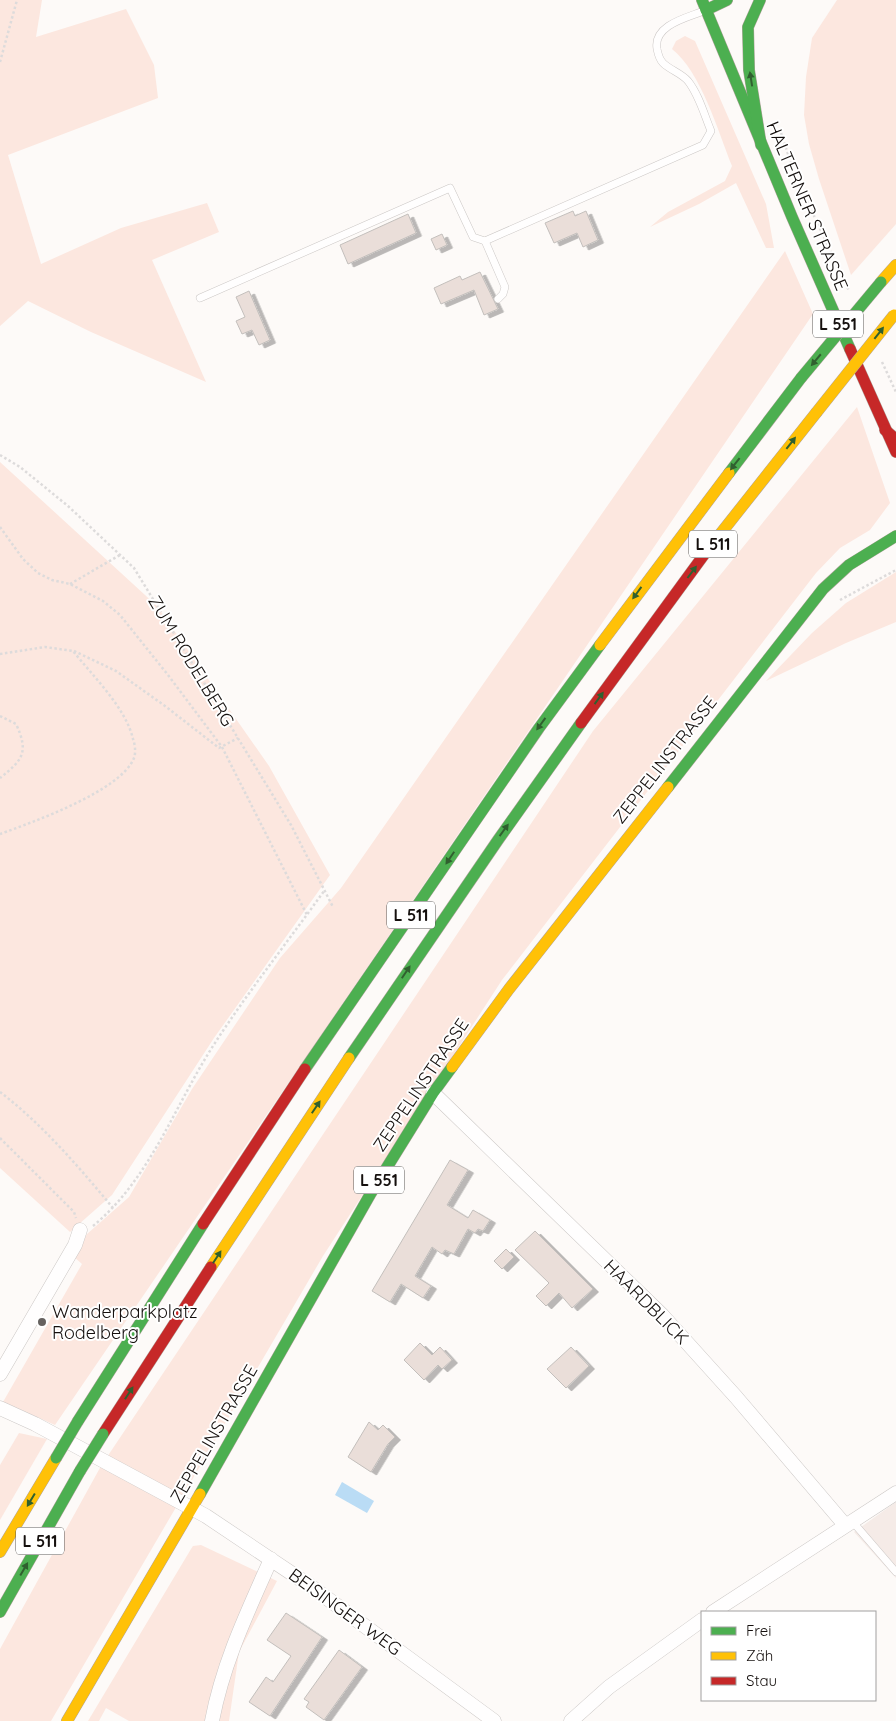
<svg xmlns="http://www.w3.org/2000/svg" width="896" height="1721" font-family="Quicksand,sans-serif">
  <defs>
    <filter id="shadow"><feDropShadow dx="5.5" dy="3" stdDeviation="0" flood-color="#0004"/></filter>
  </defs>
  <rect width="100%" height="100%" fill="#fdfaf8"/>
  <path fill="#f5ebe7" d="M896 1502V1578L854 1532Z"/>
  <g fill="#fce7df">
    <path d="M0 0H42L36 37 126 9 154 65 158 98 8 155 41 264 121 228 207 203 219 232 152 260 206 382 91 332 28 301 0 326Z"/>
    <path d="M837 0H896V224L851 275 819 179 809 144 804 115 806 77 812 38Z"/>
    <path d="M685 36 695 41 766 204 774 248H766L736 183 699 204 650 227 668 212 725 181 732 166C718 131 701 72 672 49L676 41Z"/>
    <path d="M785 251 813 314 55 1425 3 1402 82 1264 74 1257 87 1234 129 1197 192 1089 280 958 341 888Z"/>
    <path d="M857 407 890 503 870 530 840 548 816 573 502 980 323 1256 51 1721H0V1649L101 1466 593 731Z"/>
    <path d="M0 462 157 606 269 766 330 875 214 1038 112 1195 70 1232 0 1168Z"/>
    <path d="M896 572V622L846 643 766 681 812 633 846 603Z"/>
    <path d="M19 1433 47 1439 0 1520V1465Z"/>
    <path d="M201 1545 277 1581 239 1652 229 1721H129L106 1708 99 1721H88L191 1549 193 1546Z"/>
  </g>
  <path fill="#badcf5" d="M342 1482 374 1501 367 1513 335 1495Z"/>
  <g fill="#eaded9" stroke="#c3bfbc" filter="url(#shadow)">
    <path d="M573 211 575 216 586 211 598 240 583 247 577 233 554 243 545 223Z"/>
    <path d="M408 214 416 233 348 264 340 245Z"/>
    <path d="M442 234 447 245 436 250 431 239Z"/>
    <path d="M480 272 498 309 484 315 474 290 441 304 434 288 460 276 462 280Z"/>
    <path d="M249 291 270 340 259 345 252 330 242 334 236 321 245 317 236 297Z"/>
    <path d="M450 1160 468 1170 447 1205 468 1218 473 1210 490 1220 483 1231 478 1229 475 1233 468 1229 454 1254 445 1250 442 1254 432 1247 415 1276 431 1286 423 1298 401 1284 390 1302 372 1291Z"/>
    <path d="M535 1231 593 1289 572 1308 559 1293 546 1306 536 1296 549 1283 515 1250Z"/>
    <path d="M506 1249 514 1257 502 1269 494 1261Z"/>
    <path d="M420 1343 432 1355 440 1347 452 1360 442 1369 438 1365 424 1380 404 1360Z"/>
    <path d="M571 1347 589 1366 566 1388 547 1369Z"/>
    <path d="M369 1422 378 1430 383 1425 395 1437 388 1444 371 1472 348 1457Z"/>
    <path d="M286 1613 322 1637 270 1716 249 1702 266 1677 273 1682 291 1656 267 1640Z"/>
    <path d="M339 1650 362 1667 324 1720 306 1707 309 1702 304 1699Z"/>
  </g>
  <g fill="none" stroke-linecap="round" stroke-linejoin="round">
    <defs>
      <g id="lane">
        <path d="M485 241 505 287 503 294 498 299"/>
        <path d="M200 298 450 188 473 237 485 241 703 145 711 131C704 114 699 95 688 81 681 73 670 70 663 63 659 59 658 54 657 49 653 26 685 18 701 12"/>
        <path d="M852 1521 896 1572"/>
      </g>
      <g id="street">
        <path d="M433 1093 662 1315 736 1397 845 1525"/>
        <path d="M0 1374 75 1245 80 1230"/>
        <path d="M0 1408 35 1424 206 1516 309 1585 494 1721"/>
        <path d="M713 1612 896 1493"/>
        <path d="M212 1721C223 1663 247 1613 271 1559"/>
        <path d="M571 1721 609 1687 702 1620"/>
      </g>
      <g id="fast">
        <path d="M702 0 792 217 850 349"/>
        <path d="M760 0 748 27 749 70 761 145"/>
        <path d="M706 10 727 0"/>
        <path d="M729 473 801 378"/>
        <path d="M668 787 823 589 849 565 896 536"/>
        <path d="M349 1058 498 840 581 723"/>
        <path d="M305 1069 539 728 600 645"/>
        <path d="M78 1421 203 1224"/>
        <path d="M200 1494 371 1193 433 1093 452 1067"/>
        <path d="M0 1612 80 1471"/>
      </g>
      <g id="slow">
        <path d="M881 282 896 265"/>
        <path d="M706 552 816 413"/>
        <path d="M600 645 729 473"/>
        <path d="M452 1067 509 989 668 787"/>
        <path d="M211 1267 349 1058"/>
        <path d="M0 1552 56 1458"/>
        <path d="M67 1721 200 1494"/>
      </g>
      <g id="jam">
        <path d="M850 349 896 452"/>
        <path d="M885 430 896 439"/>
        <path d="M581 723 706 552"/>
        <path d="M203 1224 305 1069"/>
        <path d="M103 1434 211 1267"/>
      </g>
    </defs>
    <use href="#lane" stroke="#cbc7c5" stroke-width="8"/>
    <use href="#street" stroke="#cbc7c5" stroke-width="15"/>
    <use href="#fast" stroke="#b1a49d" stroke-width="12"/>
    <use href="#slow" stroke="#b1a49d" stroke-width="12"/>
    <use href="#jam" stroke="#b1a49d" stroke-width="12"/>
    <g stroke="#dddbdb" stroke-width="2.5" stroke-dasharray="2.5 2.5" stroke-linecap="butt">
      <path d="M0 62 17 0"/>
      <path d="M781 133 792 166"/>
      <path d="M803 192 849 291"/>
      <path d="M882 362 896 392"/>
      <path d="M0 455 20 467 68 506 134 568 291 825 333 907"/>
      <path d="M0 527 23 559 38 573 52 580 70 584 103 601 120 615 168 675 222 747 307 915"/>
      <path d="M70 584 120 555"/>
      <path d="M840 600 896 570"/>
      <path d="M74 651 116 671 165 706 219 748 238 738"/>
      <path d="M0 654 45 647 73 651C92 675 126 708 133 739 135 744 136 753 134 758 121 791 33 822 0 834"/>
      <path d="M0 716 16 724C29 752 23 760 0 778"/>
      <path d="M0 1092C42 1124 79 1167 113 1208"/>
      <path d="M0 1138 74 1212 76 1218"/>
      <path d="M93 1226C150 1179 174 1107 213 1046 247 993 287 943 324 891"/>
    </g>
    <use href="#lane" stroke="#fffefe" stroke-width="7"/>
    <use href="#street" stroke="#fffefe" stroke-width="14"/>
    <use href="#fast" stroke="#4caf50" stroke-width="11"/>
    <use href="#slow" stroke="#ffc107" stroke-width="11"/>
    <use href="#jam" stroke="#c62828" stroke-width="11"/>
    <defs>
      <g id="fast-bridge">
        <path d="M801 378 881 282"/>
        <path d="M56 1458 78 1421"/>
        <path d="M80 1471 103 1434"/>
      </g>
      <path id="slow-bridge" d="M816 413 894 315"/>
    </defs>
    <use href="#fast-bridge" stroke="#b1a49d" stroke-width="12" stroke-linecap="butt"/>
    <use href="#slow-bridge" stroke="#b1a49d" stroke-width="12" stroke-linecap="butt"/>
    <use href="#fast-bridge" stroke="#4caf50" stroke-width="11"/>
    <use href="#slow-bridge" stroke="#ffc107" stroke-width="11"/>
  </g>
  <defs><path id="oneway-solid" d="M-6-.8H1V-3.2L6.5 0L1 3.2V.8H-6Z" transform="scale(1.25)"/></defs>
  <g fill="#30602f">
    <use href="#oneway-solid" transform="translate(751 79) rotate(-99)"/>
    <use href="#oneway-solid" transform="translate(879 333) rotate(-52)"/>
    <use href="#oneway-solid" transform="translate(816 360) rotate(130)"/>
    <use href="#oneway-solid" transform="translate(791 443) rotate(-52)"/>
    <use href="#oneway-solid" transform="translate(735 464) rotate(128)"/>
    <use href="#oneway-solid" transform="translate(692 572) rotate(-53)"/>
    <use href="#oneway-solid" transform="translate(637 593) rotate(126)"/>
    <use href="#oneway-solid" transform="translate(599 698) rotate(-54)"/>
    <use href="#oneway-solid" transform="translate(541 724) rotate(126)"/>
    <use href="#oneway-solid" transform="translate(504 830) rotate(-54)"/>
    <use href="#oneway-solid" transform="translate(450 858) rotate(124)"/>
    <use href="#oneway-solid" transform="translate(406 972) rotate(-56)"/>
    <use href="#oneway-solid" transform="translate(316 1107) rotate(-56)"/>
    <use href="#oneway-solid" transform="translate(217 1257) rotate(-57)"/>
    <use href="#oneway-solid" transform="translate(129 1393) rotate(-57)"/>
    <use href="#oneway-solid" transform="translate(31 1500) rotate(121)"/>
    <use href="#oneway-solid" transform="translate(24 1569) rotate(-60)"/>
  </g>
  <circle fill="#666260" stroke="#fff" stroke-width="2" cx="42" cy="1322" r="5"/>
  <g text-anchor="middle" stroke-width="4" stroke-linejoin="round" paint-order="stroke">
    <g fill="#fff" stroke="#5b5856" stroke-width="1">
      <rect x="813" y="310.5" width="50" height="27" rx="4"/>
      <rect x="689" y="530.5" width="48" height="27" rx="4"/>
      <rect x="387" y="901.5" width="48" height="27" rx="4"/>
      <rect x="354" y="1166.5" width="50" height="27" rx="4"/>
      <rect x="16" y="1527.5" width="48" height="27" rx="4"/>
    </g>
    <g font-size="16" font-weight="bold" fill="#15100e">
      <text x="838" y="330">L 551</text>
      <text x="713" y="550">L 511</text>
      <text x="411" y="921">L 511</text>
      <text x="379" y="1186">L 551</text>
      <text x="40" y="1547">L 511</text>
    </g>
    <g font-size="18" fill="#15100e" stroke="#fff">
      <text transform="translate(807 206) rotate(67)" y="6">HALTERNER STRASSE</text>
      <text transform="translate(191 661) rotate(59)" y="6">ZUM RODELBERG</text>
      <text transform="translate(665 760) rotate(-52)" y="6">ZEPPELINSTRASSE</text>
      <text transform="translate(421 1085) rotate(-56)" y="6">ZEPPELINSTRASSE</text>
      <text transform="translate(646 1302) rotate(45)" y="6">HAARDBLICK</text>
      <text transform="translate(214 1434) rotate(-60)" y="6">ZEPPELINSTRASSE</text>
      <text transform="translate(345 1612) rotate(36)" y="6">BEISINGER WEG</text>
    </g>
    <g font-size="18" fill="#15100e" stroke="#fff" text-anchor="start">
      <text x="52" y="1318">Wanderparkplatz<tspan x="52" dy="21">Rodelberg</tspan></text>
    </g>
  </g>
  <rect x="701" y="1611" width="175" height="90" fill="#ffffff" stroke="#a19f9f"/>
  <rect x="711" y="1627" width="25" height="8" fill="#4caf50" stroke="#a19f9f"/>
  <text x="746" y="1636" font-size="15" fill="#15100e">Frei</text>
  <rect x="711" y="1652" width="25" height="8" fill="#ffc107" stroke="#a19f9f"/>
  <text x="746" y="1661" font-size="15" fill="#15100e">Zäh</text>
  <rect x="711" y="1677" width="25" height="8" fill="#c62828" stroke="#a19f9f"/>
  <text x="746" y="1686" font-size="15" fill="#15100e">Stau</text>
</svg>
